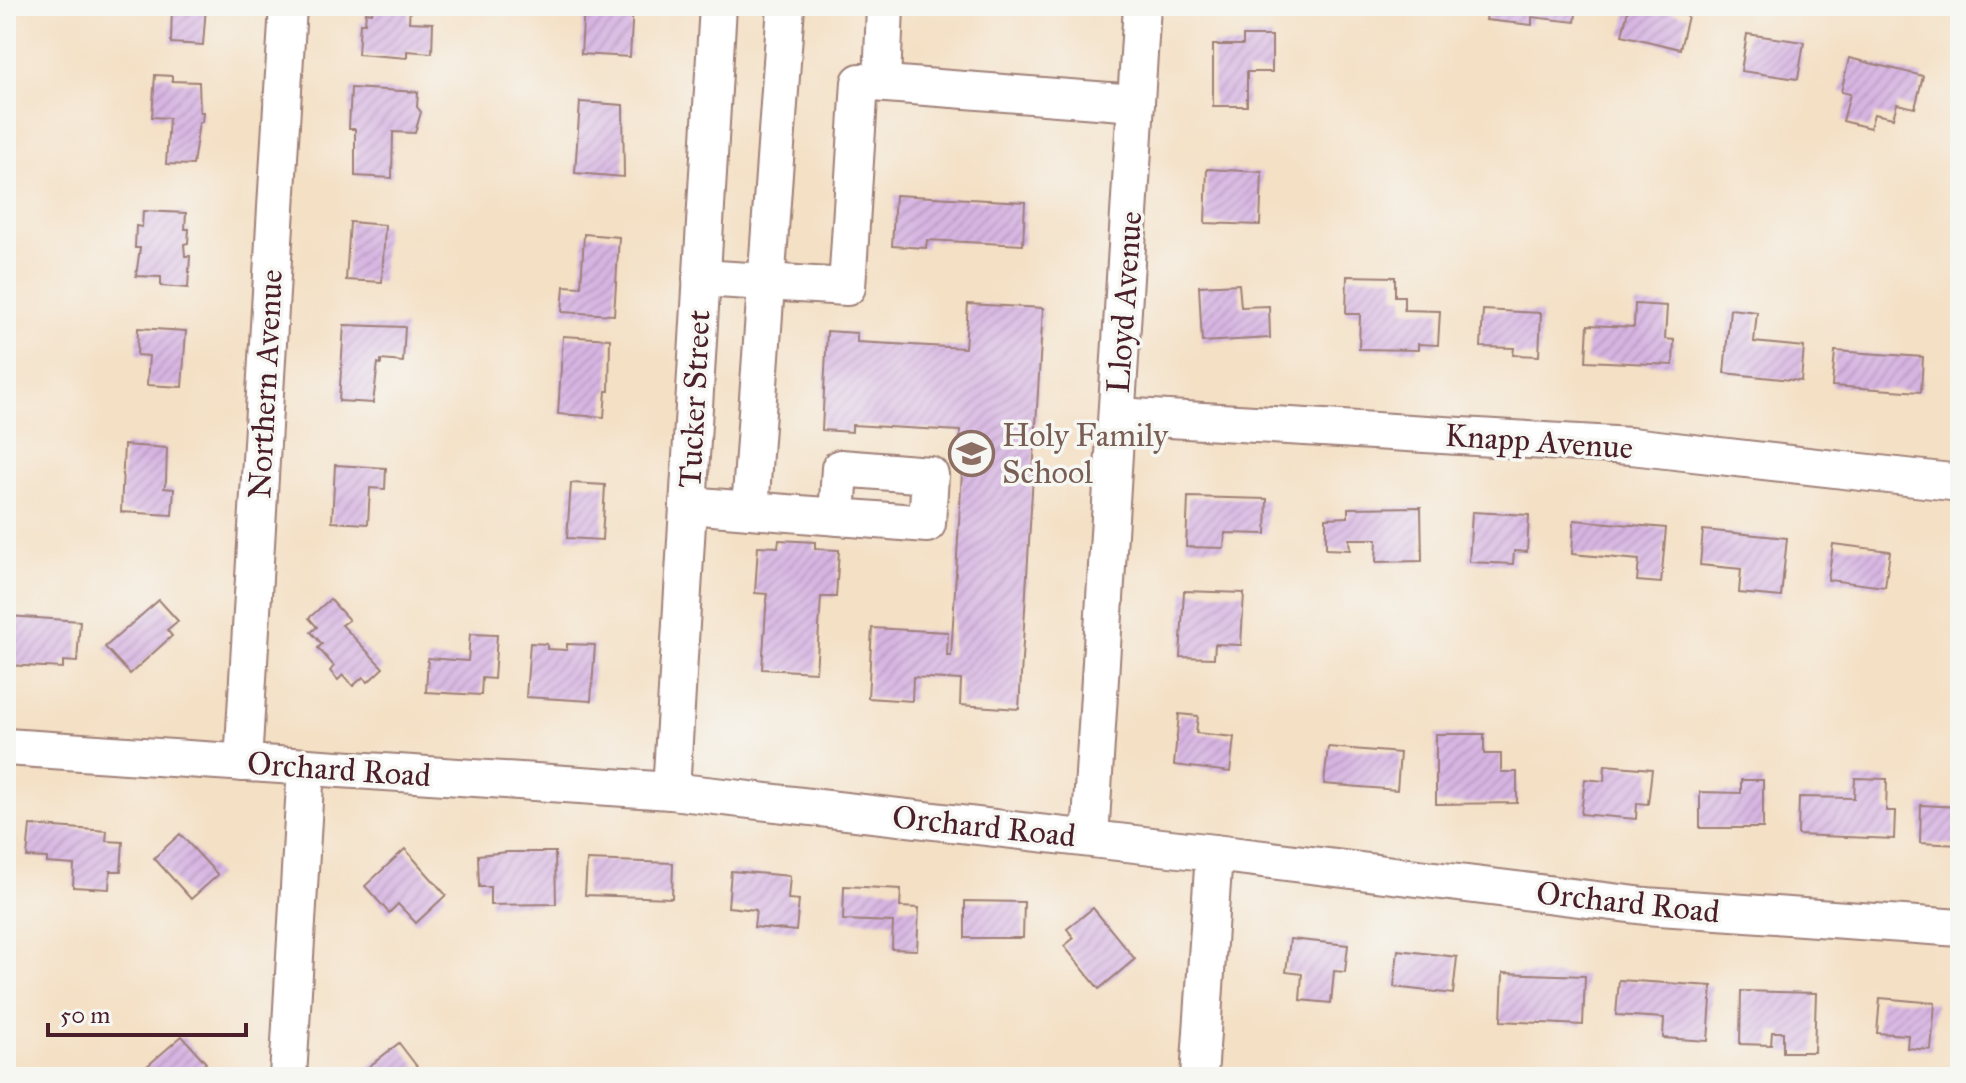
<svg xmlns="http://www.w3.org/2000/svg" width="1966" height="1083" font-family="'IM FELL Great Primer',serif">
  <defs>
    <pattern id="building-hatch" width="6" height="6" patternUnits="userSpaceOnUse" patternTransform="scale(2)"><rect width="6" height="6" fill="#d7b5e2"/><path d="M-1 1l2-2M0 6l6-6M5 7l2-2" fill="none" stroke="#ba9bc2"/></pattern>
  </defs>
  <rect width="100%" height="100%" fill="#f6f6f2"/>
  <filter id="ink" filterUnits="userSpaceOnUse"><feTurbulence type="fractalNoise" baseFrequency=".0125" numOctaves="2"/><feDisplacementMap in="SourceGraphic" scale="16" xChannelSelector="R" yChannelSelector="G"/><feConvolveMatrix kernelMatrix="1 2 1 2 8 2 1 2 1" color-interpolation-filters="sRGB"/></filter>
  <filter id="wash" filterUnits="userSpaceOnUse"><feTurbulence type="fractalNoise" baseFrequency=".006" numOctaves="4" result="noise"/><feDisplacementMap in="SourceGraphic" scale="32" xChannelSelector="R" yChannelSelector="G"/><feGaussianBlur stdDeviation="1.8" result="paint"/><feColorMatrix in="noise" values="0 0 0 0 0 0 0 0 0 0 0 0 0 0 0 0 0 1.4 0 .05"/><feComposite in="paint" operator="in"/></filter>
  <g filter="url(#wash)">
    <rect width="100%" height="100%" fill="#f4e0c5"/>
    <g id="blocks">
      <g fill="url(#building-hatch)">
        <path d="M172 6H206L203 45 171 43Z"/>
        <path d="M373 6H410L409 22 433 23 432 53 407 51V58L358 54 360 23H365L366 12 372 13Z"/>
        <path d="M584 6H633L630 57 581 54Z"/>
        <path d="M1488 6H1577L1575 22 1532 17V25L1486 20Z"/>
        <path d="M1629 6H1647L1688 16 1680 49 1622 35Z"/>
        <path d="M1747 34 1804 42 1798 79 1741 71Z"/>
        <path d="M1243 36H1272V72H1247V106H1213V45H1243Z"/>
        <path d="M1849 58 1923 76 1915 108 1897 104 1893 118 1874 114 1870 128 1843 121 1850 94 1841 92Z"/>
        <path d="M155 75 172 76V81L199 82 200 112H203L202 122H199L193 165 166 164 169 118 152 117Z"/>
        <path d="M351 88 418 92 417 107 421 112 415 133 393 132 392 178 355 176V129H349Z"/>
        <path d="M580 102 623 105 624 177 575 173Z"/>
        <path d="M1207 169 1262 172 1260 225 1205 223Z"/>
        <path d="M895 195 1025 202 1023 245 927 240 926 248 892 246Z"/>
        <path d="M143 211 186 213 185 229H189L188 243 184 244 185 256H190L188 288 161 286V277L136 276 140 248H135L136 226 142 227Z"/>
        <path d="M350 222 385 225 382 282 346 280Z"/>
        <path d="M584 234 619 237 614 315 562 312 564 286 581 287Z"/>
        <path d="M1347 276 1395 277V296H1404V310L1440 311 1438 345 1418 344V350L1359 349 1360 314H1346Z"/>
        <path d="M1239 284 1241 307 1269 306 1270 338 1202 342 1199 286Z"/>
        <path d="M968 304 1043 308 1019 709 960 705 961 680 913 677 912 701 868 698 872 628 948 632 947 656H951L964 439H960V431L852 425V432L822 430 827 331 857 333V342L965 348Z"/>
        <path d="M1635 304 1667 306 1665 339 1674 340 1673 365 1586 361 1588 325 1634 327Z"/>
        <path d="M1730 309 1757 312 1754 342 1804 347 1801 381 1724 373Z"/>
        <path d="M1483 310 1541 313 1539 356 1513 355 1514 348 1481 347Z"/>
        <path d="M344 325 405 327 403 362 381 360V364L378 363 373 403 339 401Z"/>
        <path d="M138 328 186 331 182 387 147 385 149 356 137 355Z"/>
        <path d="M563 336 610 339 609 391H606L604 417 558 414Z"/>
        <path d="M1835 351 1923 357 1921 392 1832 386Z"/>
        <path d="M124 445 167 448 166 481 164 488 174 489 172 515 121 512Z"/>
        <path d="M335 465 386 468 385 489 370 488 368 524 332 522Z"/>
        <path d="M571 483 605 485 602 540 567 538Z"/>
        <path d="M1188 497 1267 499 1266 534 1225 533 1224 548 1186 547Z"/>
        <path d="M1421 507 1422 561 1376 562 1377 539H1349L1350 550 1326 549V518L1348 517V508Z"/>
        <path d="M1472 512 1529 515 1527 552 1514 551 1513 564 1469 562Z"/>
        <path d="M1574 520 1666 528 1661 583 1637 581 1639 560 1572 554Z"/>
        <path d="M1703 530 1787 538 1781 597 1739 593 1741 569 1700 565Z"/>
        <path d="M779 540 815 542V549L839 550 836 597H821L816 672 762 669 767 594 755 593 758 546 778 547Z"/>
        <path d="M1833 544 1890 551 1885 587 1828 580Z"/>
        <path d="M1184 591 1244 593 1241 645 1215 644 1214 658 1180 657Z"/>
        <path d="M330 599 349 620 342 625 383 668 368 682 363 677 353 686 343 675 338 680 330 671 334 666 318 648 322 644 311 632 317 627 309 618Z"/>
        <path d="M159 600 178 621 167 630 172 636 130 674 105 647Z"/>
        <path d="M8 616 80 621 77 662 63 661V668L6 665Z"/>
        <path d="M470 634 497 635 494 679 482 678 481 695 426 692 428 658 468 661Z"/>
        <path d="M530 643 547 644V649L567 650V644L595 645 591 701 526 697Z"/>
        <path d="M1179 714 1198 716 1196 733 1234 737 1230 772 1174 765Z"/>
        <path d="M1436 734H1484V754H1501V772H1517V803L1436 804Z"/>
        <path d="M1328 747 1400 753 1397 790 1324 784Z"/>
        <path d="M1605 765 1652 769 1648 804 1637 803 1636 819 1581 814 1585 779 1604 781Z"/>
        <path d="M1855 778 1887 779 1886 811H1895L1894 839 1798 835 1799 797 1854 798Z"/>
        <path d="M1741 780H1763V828H1700V792L1741 793Z"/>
        <path d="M1921 805 1960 807V845L1920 843Z"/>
        <path d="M30 825 107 831 106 841 123 842 121 871H110L109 889 73 887 74 865 47 863V858L27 857Z"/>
        <path d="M180 834 218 875 191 899 154 858Z"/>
        <path d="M405 849 446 895 416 923 398 904 389 913 365 886Z"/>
        <path d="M508 852H555L556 904 490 905V887H479L478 855Z"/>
        <path d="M587 860 673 863 672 898 585 895Z"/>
        <path d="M731 871 790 876 788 899 799 900 796 931 754 927 756 910 728 907Z"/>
        <path d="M844 886 901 889 900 907 919 908 917 950 892 949 893 922 843 920Z"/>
        <path d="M965 901 1024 902 1023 938H965Z"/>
        <path d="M1093 908 1135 959 1099 989 1064 946 1074 938 1067 929Z"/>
        <path d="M1290 939 1348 945 1345 972 1334 971 1331 1003 1300 1000 1302 974 1286 972Z"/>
        <path d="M1398 950 1457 957 1453 994 1394 987Z"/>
        <path d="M1503 973 1585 976 1583 1025 1501 1021Z"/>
        <path d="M1619 980 1712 986 1708 1041 1663 1038 1664 1018 1616 1015Z"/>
        <path d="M1741 991 1816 993 1814 1052H1783V1032H1772L1771 1045 1740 1044Z"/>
        <path d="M1880 998 1935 1003 1931 1050 1907 1048 1908 1035 1877 1033Z"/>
        <path d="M182 1036 206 1063 190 1077H142L138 1074Z"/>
        <path d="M399 1043 425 1077H364L361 1073Z"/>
        <path d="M83 1069 84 1077H31V1073Z"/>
      </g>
    </g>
  </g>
  <g filter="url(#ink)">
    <use href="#blocks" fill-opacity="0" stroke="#9f8078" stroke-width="2"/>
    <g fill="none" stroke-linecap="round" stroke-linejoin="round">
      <defs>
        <g id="minor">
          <path d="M882 83 885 6"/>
          <path d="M701 278 847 287 860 82 1136 103"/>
          <path d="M1117 416 1631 446 1960 483"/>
          <path d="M688 505 750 510 786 6"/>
          <path d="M750 510 927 524 930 475 840 468 837 517"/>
          <path d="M6 747 671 791 1214 853 1645 906 1960 928"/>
          <path d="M243 763 288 6"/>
          <path d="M671 791 718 6"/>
          <path d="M1090 838 1142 6"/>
          <path d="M288 1077 306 767"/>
          <path d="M1199 1077 1214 853"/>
        </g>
      </defs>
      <use href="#minor" stroke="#9f8078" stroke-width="40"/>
      <use href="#minor" stroke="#fff" stroke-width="36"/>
    </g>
  </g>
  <defs>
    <symbol id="school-ring" viewBox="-11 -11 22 22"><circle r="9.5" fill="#f6f6f2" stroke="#8d6e63" stroke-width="1.5"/><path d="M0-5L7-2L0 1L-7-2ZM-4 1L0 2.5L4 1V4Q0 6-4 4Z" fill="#8d6e63"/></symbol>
  </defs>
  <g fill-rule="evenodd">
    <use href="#school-ring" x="946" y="428" width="51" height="51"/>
  </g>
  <g text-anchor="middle" stroke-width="7" stroke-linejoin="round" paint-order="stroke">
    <g font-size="32" fill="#4a1f2b" stroke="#f6f6f2">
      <text transform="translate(1124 302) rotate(-86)" y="11">Lloyd Avenue</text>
      <text transform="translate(265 384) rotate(-87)" y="11">Northern Avenue</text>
      <text transform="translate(694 399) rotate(-87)" y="11">Tucker Street</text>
      <text transform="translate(1539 441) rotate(4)" y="11">Knapp Avenue</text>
      <text transform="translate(339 769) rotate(4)" y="11">Orchard Road</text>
      <text transform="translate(984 826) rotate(6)" y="11">Orchard Road</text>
      <text transform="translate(1628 902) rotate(6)" y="11">Orchard Road</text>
    </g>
    <g font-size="32" fill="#785e54" stroke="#f6f6f2" text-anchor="start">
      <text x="1002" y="446">Holy Family<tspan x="1002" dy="37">School</tspan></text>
    </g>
  </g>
  <rect width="1966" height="1083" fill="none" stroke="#f6f6f2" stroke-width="32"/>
  <path d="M48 1023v12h198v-12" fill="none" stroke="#4a1f2b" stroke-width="4"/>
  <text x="60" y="1023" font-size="24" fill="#4a1f2b" stroke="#f6f6f2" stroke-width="6" paint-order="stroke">50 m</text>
</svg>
